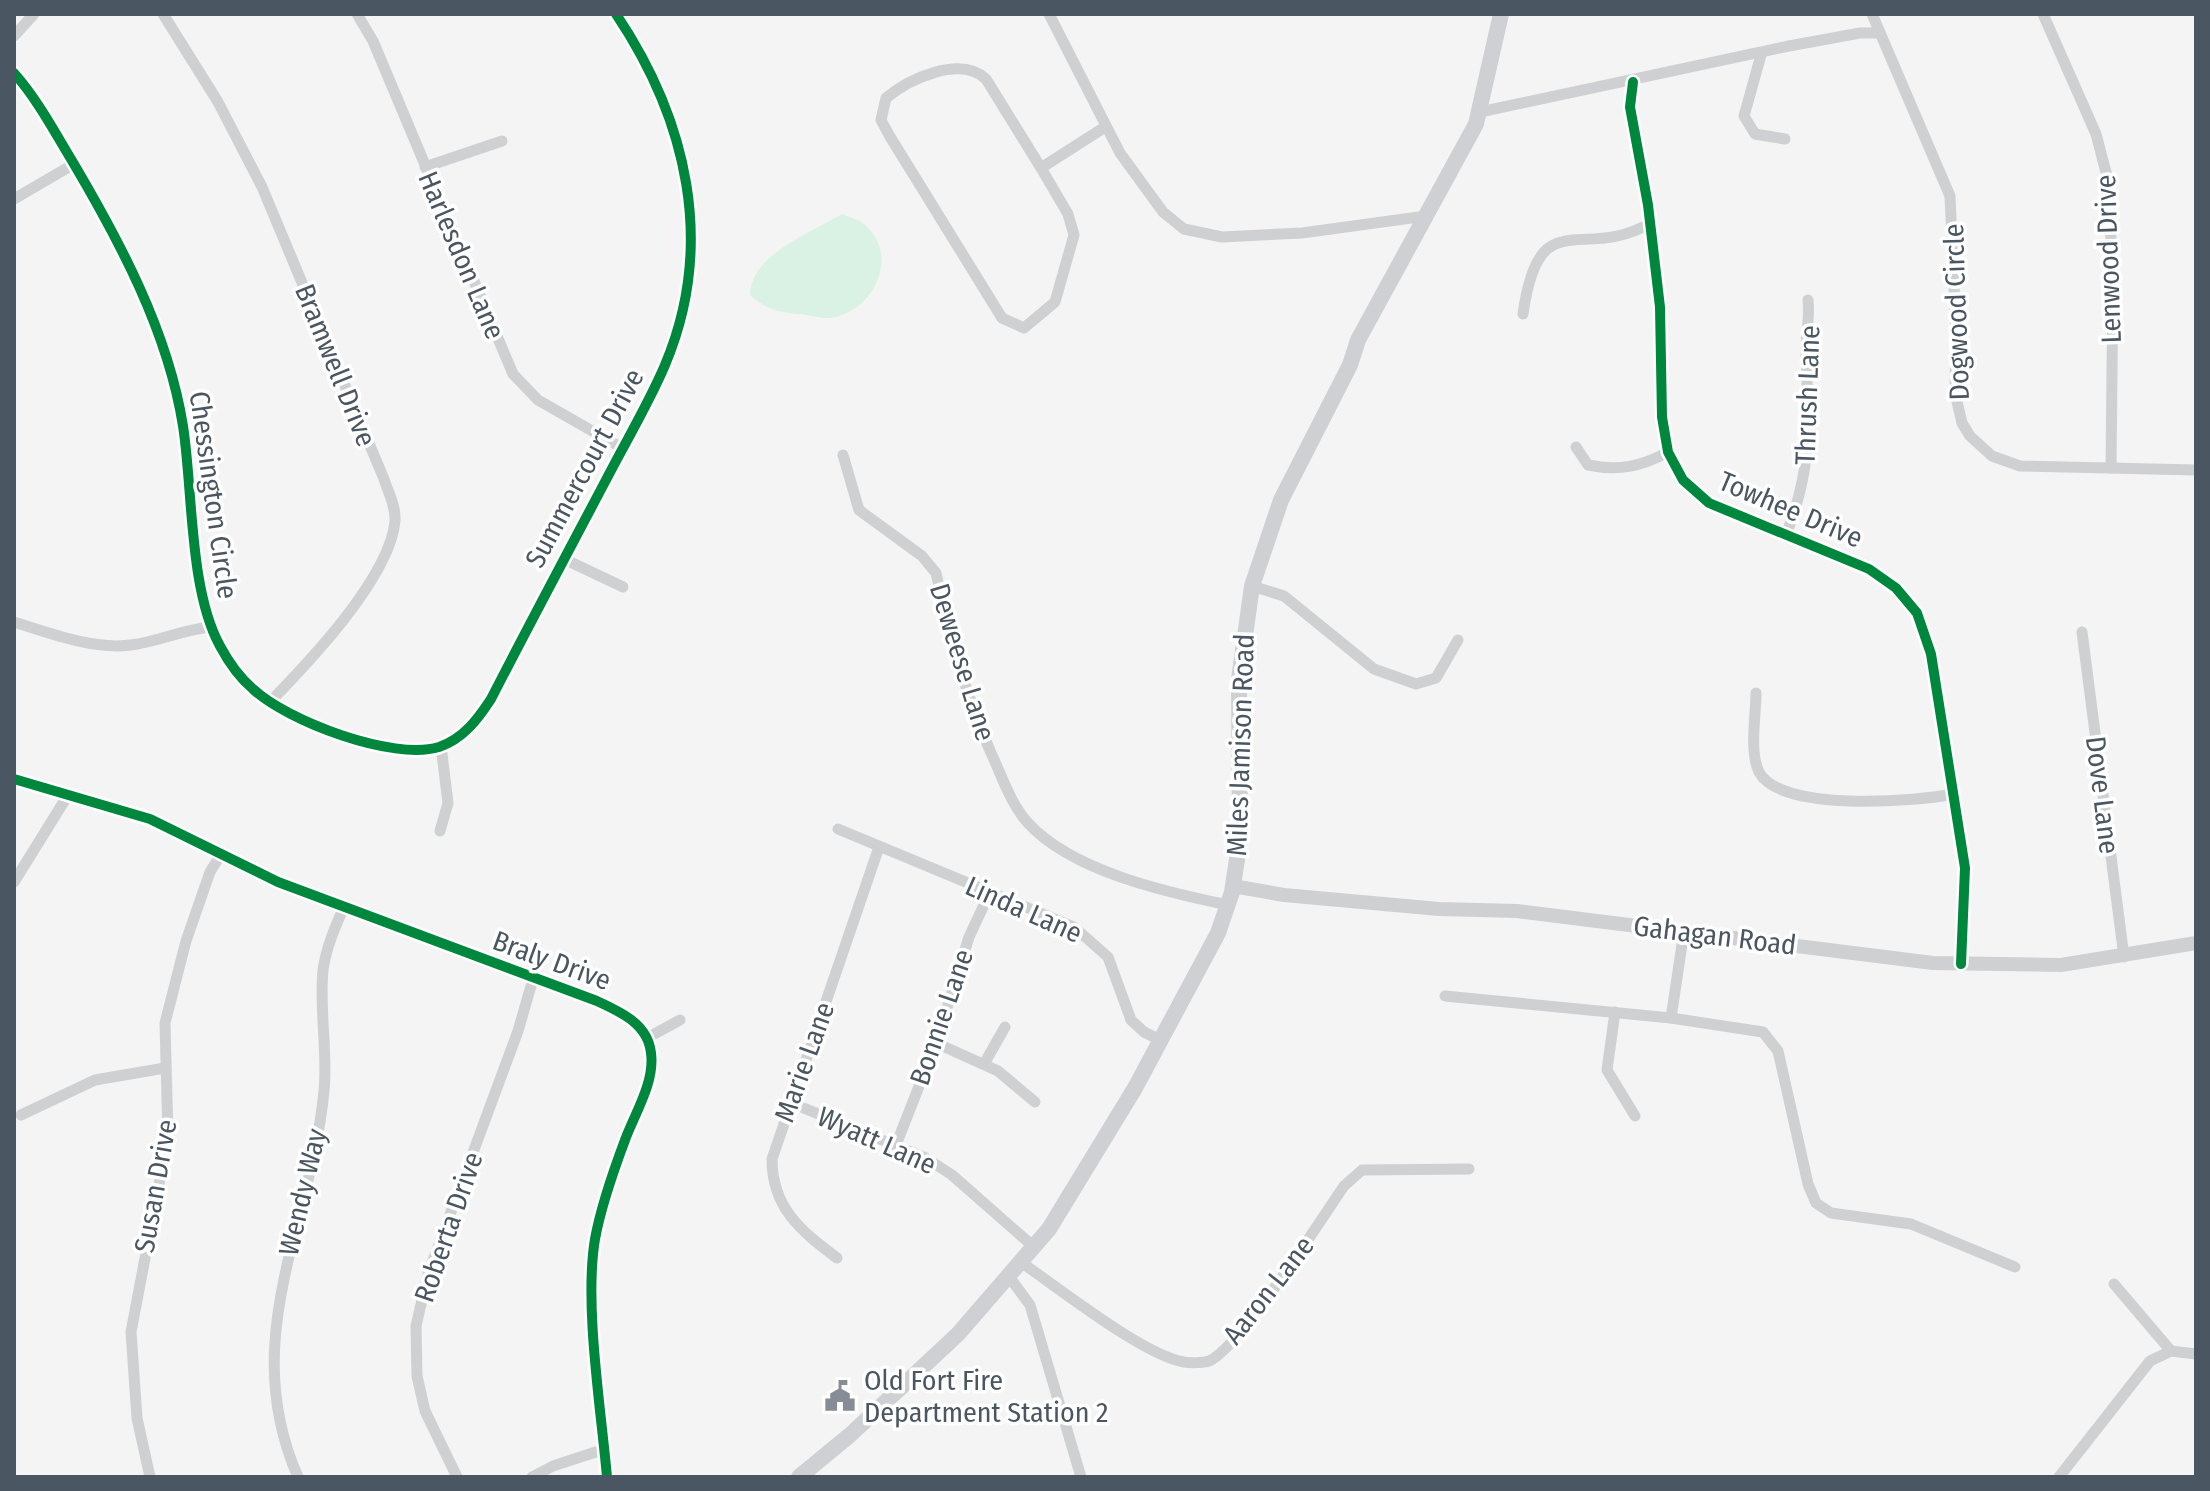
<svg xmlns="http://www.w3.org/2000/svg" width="2210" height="1491" font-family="'Fira Sans Condensed',sans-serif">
  <rect width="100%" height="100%" fill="#f4f4f4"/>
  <path fill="#d9f2e3" d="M842 214C848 217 859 219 864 224 901 255 874 311 831 318 822 319 810 315 800 314 779 313 766 309 750 295 751 254 811 233 842 214Z"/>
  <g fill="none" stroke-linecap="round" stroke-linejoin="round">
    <g stroke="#ced0d2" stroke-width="11">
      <path d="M163 14 218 102 262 187 384 479C388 492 396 506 395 521 390 577 310 661 270 702"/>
      <path d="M357 14 373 41 513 374 538 400 622 448"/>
      <path d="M1049 14 1120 153 1163 212 1184 229 1222 237 1302 233 1426 216"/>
      <path d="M1872 14 1950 196 1956 329 1955 393 1962 423 1970 436 1992 456 2020 466 2196 470"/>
      <path d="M2043 14 2096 134 2108 180 2113 280 2111 468"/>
      <path d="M14 36 34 14"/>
      <path d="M1761 55 1744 116 1755 134 1785 139"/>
      <path d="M14 73C37 99 53 129 71 159 119 240 168 331 183 426 193 490 189 590 220 646 228 661 240 678 253 689 287 721 393 761 439 747 463 739 478 719 491 699 529 625 568 552 607 478 626 441 649 403 665 365 716 244 687 120 616 14"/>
      <path d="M1633 82 1630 107 1648 205 1660 307 1662 417 1668 452 1683 480 1709 503 1869 569 1896 588 1917 613 1931 654 1965 868 1961 964"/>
      <path d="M1480 112 1789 46 1860 33H1880"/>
      <path d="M425 167 502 141"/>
      <path d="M1041 168 986 79C960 55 909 79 886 98L881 120 889 135 1002 318 1024 328 1055 302 1074 235 1068 214 1041 168 1105 127"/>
      <path d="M14 199 74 164"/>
      <path d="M1523 314C1539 200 1581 263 1651 223"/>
      <path d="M1576 447 1588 465C1618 471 1641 467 1668 452"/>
      <path d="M843 455 859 510 922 556 936 573C950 635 965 694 991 753 1002 776 1010 803 1028 823 1072 871 1165 892 1228 905"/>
      <path d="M1786 535C1814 463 1808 424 1806 350 1806 333 1810 317 1808 300"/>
      <path d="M564 559 623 587"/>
      <path d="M1252 586 1284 596 1374 669 1416 684 1436 678 1458 640"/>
      <path d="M14 622C50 633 93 650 131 645 160 641 181 630 210 627"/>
      <path d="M2082 632 2124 957"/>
      <path d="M1756 693C1756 716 1749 751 1759 772 1780 812 1914 802 1953 794"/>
      <path d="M14 779 150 819 278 882 597 1001C621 1012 648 1024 651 1053 655 1082 635 1113 625 1140 613 1172 601 1206 595 1239 584 1304 601 1409 607 1477"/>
      <path d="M838 829 1074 927 1108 957 1131 1020 1144 1032 1160 1040"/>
      <path d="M440 831 448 803 441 746"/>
      <path d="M14 882 68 795"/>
      <path d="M1445 996 1671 1018 1763 1032 1778 1051 1808 1184 1816 1203 1831 1213 1911 1224 2015 1267"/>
      <path d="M1615 1012 1607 1070 1635 1116"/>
      <path d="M1671 1018 1684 931"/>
      <path d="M647 1038 680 1020"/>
      <path d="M936 1043 998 1071 1035 1102"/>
      <path d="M984 1064 1005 1027"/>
      <path d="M789 1102 926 1158 952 1175 1034 1247"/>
      <path d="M21 1115 95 1080 165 1068"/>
      <path d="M896 1145 936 1043 969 937 990 892"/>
      <path d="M837 1258C801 1231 772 1208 772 1159L879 847"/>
      <path d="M1022 1263C1059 1288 1143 1355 1184 1362 1190 1363 1203 1363 1209 1361 1238 1350 1322 1218 1344 1186L1362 1170 1469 1169"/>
      <path d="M1010 1278 1030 1305 1081 1477"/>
      <path d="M2114 1284 2171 1351"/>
      <path d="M150 1477 137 1418 131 1332 168 1137 165 1023 186 941 210 872 221 854"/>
      <path d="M298 1477C237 1338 311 1227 324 1091 328 1051 319 1010 323 970 326 948 335 927 344 907"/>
      <path d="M457 1477 425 1411 417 1376 416 1326 428 1274 518 1031 533 979"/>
      <path d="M532 1477 553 1466 605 1449"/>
      <path d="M2059 1477 2150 1361 2171 1351 2196 1354"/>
    </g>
    <path stroke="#ced0d2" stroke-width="14" d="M1233 886 1284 895 1439 909 1517 911 1933 963 2061 965 2196 943"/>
    <path stroke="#ced0d4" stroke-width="16" d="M799 1477 850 1435 958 1334 1049 1229 1135 1088 1218 933 1232 892 1240 840 1239 679 1252 586 1281 500 1350 365 1358 340 1476 124 1501 14"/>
    <defs>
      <g id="cycleway">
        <path d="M14 73C37 99 53 129 71 159 119 240 168 331 183 426 193 490 189 590 220 646 228 661 240 678 253 689 287 721 393 761 439 747 463 739 478 719 491 699 529 625 568 552 607 478 626 441 649 403 665 365 716 244 687 120 616 14"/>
        <path d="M1633 82 1630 107 1648 205 1660 307 1662 417 1668 452 1683 480 1709 503 1869 569 1896 588 1917 613 1931 654 1965 868 1961 964"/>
        <path d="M14 779 150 819 278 882 597 1001C621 1012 648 1024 651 1053 655 1082 635 1113 625 1140 613 1172 601 1206 595 1239 584 1304 601 1409 607 1477"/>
      </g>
    </defs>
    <use href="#cycleway" stroke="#fff" stroke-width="15"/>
    <use href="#cycleway" stroke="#00873e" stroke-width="10"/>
  </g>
  <defs>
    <symbol id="civic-bare" viewBox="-9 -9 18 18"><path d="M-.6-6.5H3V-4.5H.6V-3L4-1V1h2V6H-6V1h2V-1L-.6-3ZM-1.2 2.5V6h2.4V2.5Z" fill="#868d94" stroke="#fff" stroke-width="2.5" paint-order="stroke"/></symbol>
  </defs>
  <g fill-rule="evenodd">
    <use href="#civic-bare" x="818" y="1374" width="44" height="44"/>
  </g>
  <g text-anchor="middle" stroke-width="7" stroke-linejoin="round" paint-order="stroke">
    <g font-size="28" fill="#4a5661" stroke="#fff">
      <text transform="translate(462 255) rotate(67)" y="10">Harlesdon Lane</text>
      <text transform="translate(2108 259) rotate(-92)" y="10">Lenwood Drive</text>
      <text transform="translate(1956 312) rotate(-92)" y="10">Dogwood Circle</text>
      <text transform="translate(336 365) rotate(68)" y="10">Bramwell Drive</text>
      <text transform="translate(1807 395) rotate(-88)" y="10">Thrush Lane</text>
      <text transform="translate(584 468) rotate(-62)" y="10">Summercourt Drive</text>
      <text transform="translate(214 495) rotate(82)" y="10">Chessington Circle</text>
      <text transform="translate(1791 509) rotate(23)" y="10">Towhee Drive</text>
      <text transform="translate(963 662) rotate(73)" y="10">Deweese Lane</text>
      <text transform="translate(1240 745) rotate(-88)" y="10">Miles Jamison Road</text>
      <text transform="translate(2103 795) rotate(83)" y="10">Dove Lane</text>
      <text transform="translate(1024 909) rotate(24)" y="10">Linda Lane</text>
      <text transform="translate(1715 935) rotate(7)" y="10">Gahagan Road</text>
      <text transform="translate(552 960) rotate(20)" y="10">Braly Drive</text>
      <text transform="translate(941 1017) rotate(-71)" y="10">Bonnie Lane</text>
      <text transform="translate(804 1062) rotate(-70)" y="10">Marie Lane</text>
      <text transform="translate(877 1140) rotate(24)" y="10">Wyatt Lane</text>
      <text transform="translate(155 1186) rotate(-80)" y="10">Susan Drive</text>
      <text transform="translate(302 1192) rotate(-77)" y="10">Wendy Way</text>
      <text transform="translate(448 1227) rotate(-71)" y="10">Roberta Drive</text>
      <text transform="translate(1268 1290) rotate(-52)" y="10">Aaron Lane</text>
    </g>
    <g font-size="28" fill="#4a5661" stroke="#fff" text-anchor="start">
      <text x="864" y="1390">Old Fort Fire<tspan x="864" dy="32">Department Station 2</tspan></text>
    </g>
  </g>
  <rect width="2210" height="1491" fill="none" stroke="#4a5661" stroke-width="32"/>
</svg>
